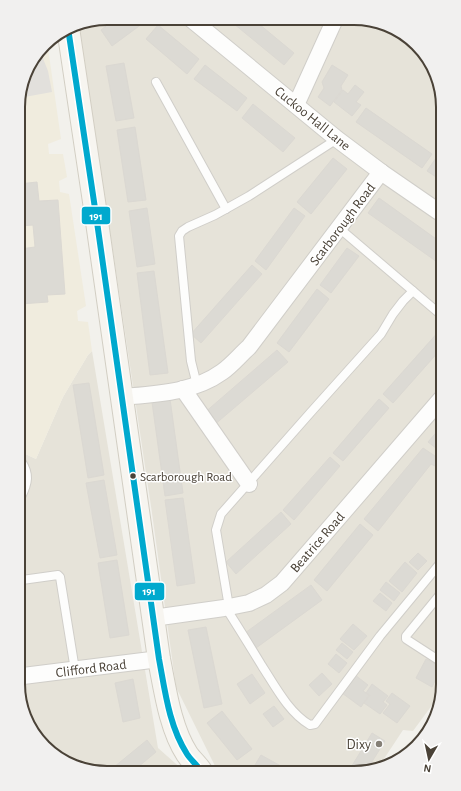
<svg xmlns="http://www.w3.org/2000/svg" width="461" height="791" font-family="'Alegreya Sans',sans-serif">
  <rect width="100%" height="100%" fill="#f2f1ec"/>
  <g fill="#e6e3d9">
    <path d="M107 18 371 20 412 40 438 78 443 690 441 693 413 731 403 730 378 768 223 770 215 766 176 687 152 513 79 24Z"/>
    <path d="M92 351 158 748 184 771 95 772 53 754 23 713 21 452 36 459 63 397 88 355Z"/>
  </g>
  <path fill="#f0ecde" d="M47 41 61 139 48 144 49 154H63L67 177 59 181 60 192 69 194 86 306 77 311 78 321 88 322 92 351 88 355 63 397 36 459 21 452 19 96 27 68Z"/>
  <path fill="#e2e0dc" d="M40 51 48 71 52 92 19 98 27 68Z"/>
  <g fill="#dcdad4" stroke="#dbd8d2">
    <path d="M121 18H150L112 46 101 30 114 20 117 25 123 21Z"/>
    <path d="M228 19H253L294 53 284 65Z"/>
    <path d="M158 25 199 59 187 74 146 39Z"/>
    <path d="M124 63 134 118 116 121 106 66Z"/>
    <path d="M205 65 247 98 237 111 194 79Z"/>
    <path d="M332 65 348 75 341 86 342 90 330 106 318 97 324 88 322 82Z"/>
    <path d="M355 85 364 92 356 102 361 105 352 116 334 102 343 90 348 94Z"/>
    <path d="M253 104 295 138 283 152 242 118Z"/>
    <path d="M366 108 432 154 422 168 356 122Z"/>
    <path d="M135 127 146 200 128 202 117 130Z"/>
    <path d="M333 158 347 169 311 214 297 202Z"/>
    <path d="M436 158 439 160V179L427 171Z"/>
    <path d="M37 182 39 201 58 200 65 294 47 295 48 302 20 304V249L35 247 33 225 20 226 19 184Z"/>
    <path d="M379 198 439 241 440 264 368 213Z"/>
    <path d="M147 208 155 264 137 267 129 211Z"/>
    <path d="M294 208 305 216 266 270 255 261Z"/>
    <path d="M347 248 359 256 331 293 320 285Z"/>
    <path d="M252 265 262 274 201 343 191 334Z"/>
    <path d="M154 271 168 373 150 375 137 273Z"/>
    <path d="M317 289 329 299 289 352 277 343Z"/>
    <path d="M440 330V350L393 403 383 394Z"/>
    <path d="M277 350 288 362 213 426 203 414Z"/>
    <path d="M89 383 104 475 88 478 73 385Z"/>
    <path d="M170 399 183 493 165 496 152 402Z"/>
    <path d="M379 399 389 408 343 461 333 453Z"/>
    <path d="M441 427V452L428 442Z"/>
    <path d="M423 448 441 460 435 466 431 464 378 531 364 519Z"/>
    <path d="M330 457 340 466 294 520 283 510Z"/>
    <path d="M104 480 117 555 100 558 86 483Z"/>
    <path d="M183 498 195 583 177 586 165 500Z"/>
    <path d="M281 512 291 524 236 574 226 562Z"/>
    <path d="M360 524 373 535 327 591 314 580Z"/>
    <path d="M418 553 427 561 418 570 409 562Z"/>
    <path d="M117 560 129 635 110 638 98 563Z"/>
    <path d="M405 562 417 573 402 592 389 581Z"/>
    <path d="M386 582 400 593 394 601 380 590Z"/>
    <path d="M311 585 322 600 256 648 245 633Z"/>
    <path d="M380 593 392 603 386 611 373 601Z"/>
    <path d="M353 624 367 636 354 650 340 639Z"/>
    <path d="M206 627 222 704 204 708 188 630Z"/>
    <path d="M442 642 443 654 437 649Z"/>
    <path d="M342 643 353 652 347 659 336 650Z"/>
    <path d="M336 654 347 663 339 673 328 664Z"/>
    <path d="M426 659 442 667 432 687 416 678Z"/>
    <path d="M322 673 332 684 319 696 309 685Z"/>
    <path d="M252 674 265 693 250 704 237 684Z"/>
    <path d="M355 675 368 685 363 691 369 695 361 707 342 693Z"/>
    <path d="M133 679 140 718 123 722 115 683Z"/>
    <path d="M372 684 388 696 383 702 387 705 380 714 364 703 370 695 366 693Z"/>
    <path d="M392 693 410 706 397 723 383 713 390 704 386 701Z"/>
    <path d="M274 706 284 719 273 727 263 714Z"/>
    <path d="M222 711 252 749 237 760 207 723Z"/>
    <path d="M372 733 385 741 368 768 350 769Z"/>
    <path d="M147 740 156 752 132 772H108Z"/>
    <path d="M261 755 288 770H252Z"/>
  </g>
  <g fill="none" stroke-linecap="round" stroke-linejoin="round">
    <defs>
      <g id="lane">
        <path d="M156 82 226 209"/>
        <path d="M339 228 440 314"/>
        <path d="M197 385 191 361 179 236 182 231 188 227 215 215 249 196 337 139"/>
        <path d="M21 461C30 474 28 483 21 497"/>
        <path d="M22 580 58 575 60 577 75 670"/>
        <path d="M442 592 406 636V639L443 663"/>
        <path d="M229 607 216 530 221 514 311 412 381 334 393 314 403 301 413 291"/>
        <path d="M226 608C238 627 250 646 262 666 275 686 289 713 310 725L315 724 380 636 442 561"/>
      </g>
      <g id="street">
        <path d="M191 19 337 139 381 172 439 212"/>
        <path d="M296 105 335 19"/>
        <path d="M183 389 249 484"/>
        <path d="M121 397C155 394 193 393 222 372 232 365 240 355 249 347L381 172"/>
        <path d="M153 618 224 608 249 603 266 595 282 583 441 399"/>
        <path d="M23 676 159 659"/>
      </g>
      <path id="secondary" d="M68 28 96 215 159 659C165 689 170 728 187 754 191 760 197 765 201 771"/>
    </defs>
    <use href="#lane" stroke="#d0cec9" stroke-width="10"/>
    <use href="#street" stroke="#d0cec9" stroke-width="18"/>
    <use href="#secondary" stroke="#d2cec3" stroke-width="24"/>
    <path stroke="#d2d1ca" stroke-width="2.5" stroke-dasharray="2 2" stroke-linecap="butt" d="M400 756C405 748 411 745 420 742"/>
    <use href="#lane" stroke="#fdfdfc" stroke-width="8"/>
    <use href="#street" stroke="#fdfdfc" stroke-width="16"/>
    <use href="#secondary" stroke="#f7f5f0" stroke-width="22"/>
    <defs>
      <path id="bus-1" d="M68 28 96 215 159 659C165 691 169 726 187 754 191 760 197 765 201 771"/>
    </defs>
    <use href="#bus-1" stroke="#fff" stroke-width="9"/>
    <use href="#bus-1" stroke="#00a9ce" stroke-width="6"/>
  </g>
  <circle fill="#4a4237" stroke="#fff" stroke-width="1.5" cx="133" cy="476" r="3.5"/>
  <circle fill="#857f76" stroke="#fff" stroke-width="1.5" cx="379" cy="744" r="4"/>
  <g text-anchor="middle" stroke-width="3" stroke-linejoin="round" paint-order="stroke">
    <g font-size="13" fill="#4a4237" stroke="#fff" text-anchor="start">
      <text x="140" y="481">Scarborough Road</text>
    </g>
    <g font-size="14" fill="#4a4237" stroke="#fff">
      <text transform="translate(313 118) rotate(39)" y="5">Cuckoo Hall Lane</text>
      <text transform="translate(342 224) rotate(-53)" y="5">Scarborough Road</text>
      <text transform="translate(317 542) rotate(-49)" y="5">Beatrice Road</text>
      <text transform="translate(91 668) rotate(-7)" y="5">Clifford Road</text>
    </g>
    <g font-size="14" fill="#4a4237" stroke="#fff" text-anchor="end">
      <text x="371" y="749">Dixy</text>
    </g>
  </g>
  <path d="M0 0H461V791H0ZM107 25H354A82 82 0 0 1 436 107V684A82 82 0 0 1 354 766H107A82 82 0 0 1 25 684V107A82 82 0 0 1 107 25Z" fill="#f1f0ef" fill-rule="evenodd"/>
  <path fill="none" stroke="#4a4237" stroke-width="2" d="M107 25H354A82 82 0 0 1 436 107V684A82 82 0 0 1 354 766H107A82 82 0 0 1 25 684V107A82 82 0 0 1 107 25Z"/>
  <g stroke="#fff" stroke-width="1.5">
    <rect x="81" y="206" width="30" height="19" rx="4" fill="#00a9ce"/>
    <rect x="134" y="582" width="31" height="19" rx="4" fill="#00a9ce"/>
  </g>
  <g font-size="11" text-anchor="middle" font-weight="bold" fill="#fff">
    <text x="96" y="220">191</text>
    <text x="149" y="595">191</text>
  </g>
  <g transform="translate(429 759) rotate(189)" stroke="#ffffff" stroke-width="3" paint-order="stroke">
  <path d="M0-3L7 15L0 10L-7 15Z" fill="#4a4237"/>
  <text y="-6" font-size="11" font-weight="bold" text-anchor="middle" fill="#4a4237">N</text>
  </g>
</svg>
